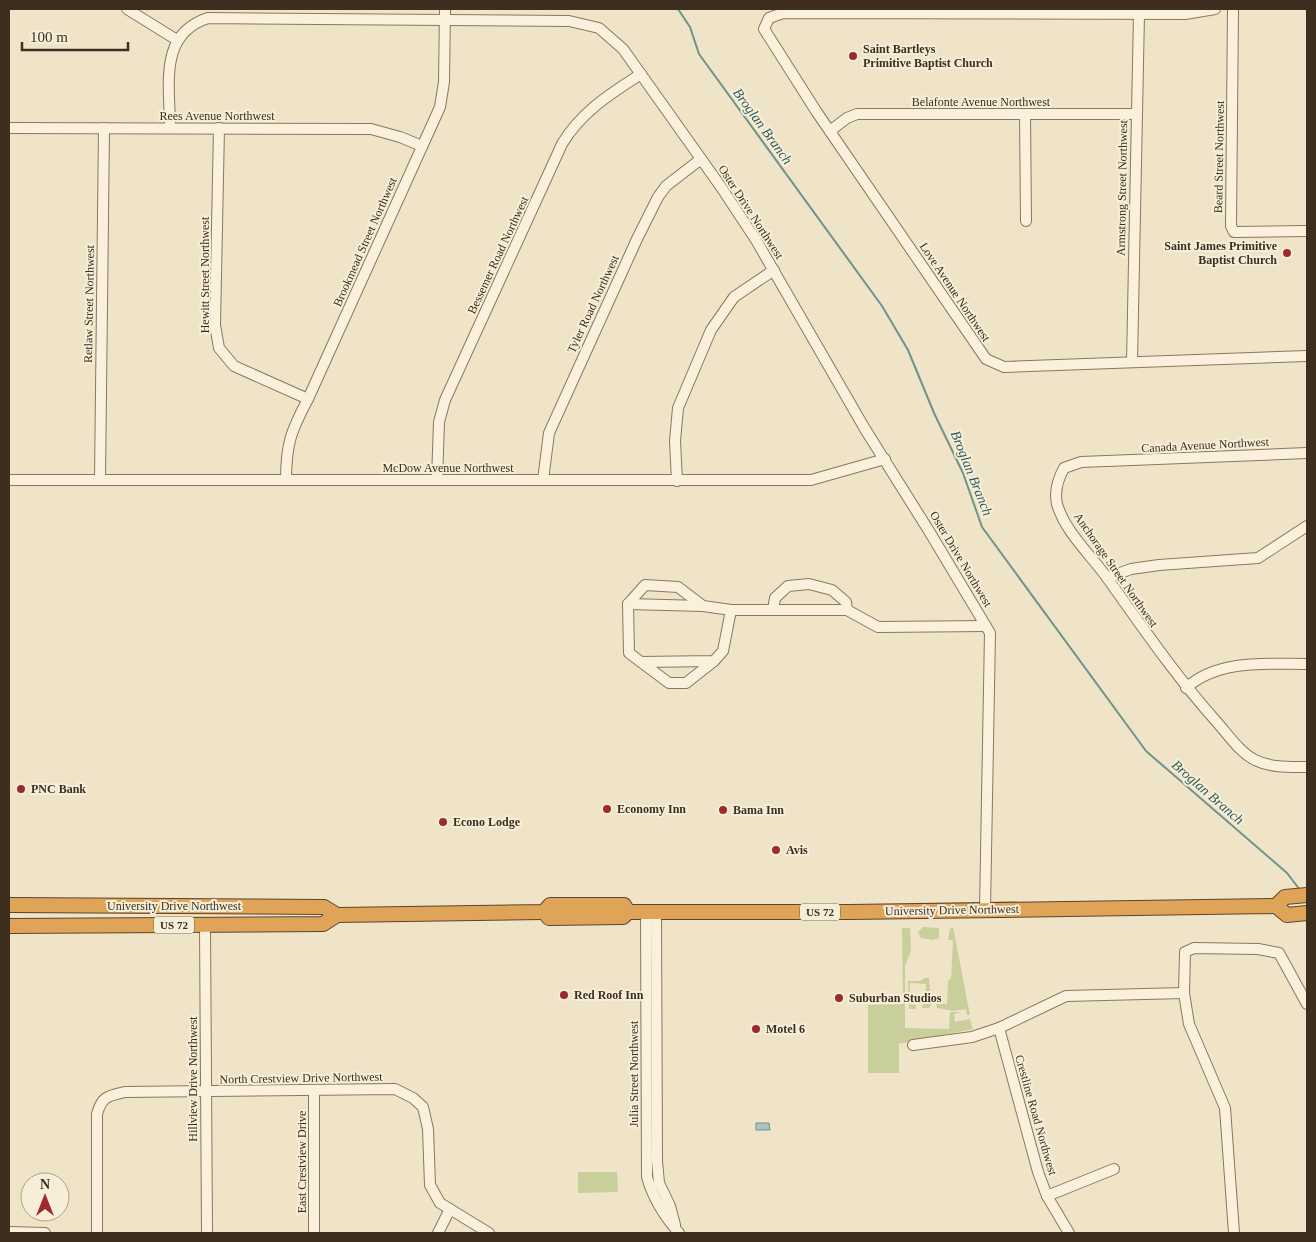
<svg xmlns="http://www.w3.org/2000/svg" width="1316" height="1242" font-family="'Times New Roman',serif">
  <rect width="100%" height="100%" fill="#f0e4c8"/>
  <g fill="#c9cf9b">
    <path d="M923 927 939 928V938L933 940 921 938 918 932Z"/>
    <path d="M953 927 970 1015H967L966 1009 954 1011 937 1008 936 1004H947L948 980 951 979 953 940H948L950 929Z"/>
    <path d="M902 928H910L911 951 905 965V1028L949 1029 950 1012H961L954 1014 955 1022 970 1019 973 1029 899 1044V1073H868V1005L903 1004Z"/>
    <path d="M925 978H929L931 1005 929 1008H922V1005L925 1004 926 984 910 983 909 1004 916 1005V1009H909L908 981H920Z"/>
    <path d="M578 1172H617L618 1192 578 1193Z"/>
  </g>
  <path fill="#a9c4bc" stroke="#6f938a" d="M756 1123H769L770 1130H756Z"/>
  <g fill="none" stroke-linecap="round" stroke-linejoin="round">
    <path stroke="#6f938a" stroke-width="2" d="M678 9 690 27 699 54 882 306 908 350 934 413 963 473 982 527 1146 751 1287 873 1300 890"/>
    <defs>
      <g id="minor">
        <path d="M127 9 177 40"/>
        <path d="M1215 9 1185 14 783 13 769 18 764 29 816 111 986 359 1004 367 1307 356"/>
        <path d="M1233 9 1231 226 1234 232 1307 231"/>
        <path d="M1025 114 1026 221"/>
        <path d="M9 128 371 129 400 137 422 146"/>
        <path d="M170 128C170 86 158 34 208 18L569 21 599 28 623 49 721 187 756 240 865 429 929 531 990 633 985 909"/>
        <path d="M219 128 215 325 219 348 234 366 308 399"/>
        <path d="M830 131 847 118 857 114H1136"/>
        <path d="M1132 362 1139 14"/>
        <path d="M1307 453 1081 462 1064 468C1058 479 1054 491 1057 504 1065 532 1091 555 1108 579 1143 628 1175 675 1215 720 1227 733 1239 752 1255 760 1271 768 1290 767 1307 767"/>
        <path d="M9 480H811L885 459"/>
        <path d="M100 480 104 128"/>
        <path d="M286 480C286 444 291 431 308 399L440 107 444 82 445 9"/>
        <path d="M437 480 439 422 445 400 562 144C581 112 610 94 641 74"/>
        <path d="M543 480 549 433 637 239 658 197 666 186 701 159"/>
        <path d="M677 481 675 441 678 408 711 330 734 297 774 270"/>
        <path d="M1107 578 1131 569 1159 565 1258 558 1307 526"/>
        <path d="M628 604 703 606"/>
        <path d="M773 610 775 598 788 586 809 584 832 590 846 602 847 610"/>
        <path d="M714 661 686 683H669L629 653 628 604 645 585 678 587 703 606 731 610H847L878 627 986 626"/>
        <path d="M641 662 714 661 723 651 731 610"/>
        <path d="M1186 688C1218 659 1266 664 1307 664"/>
        <path d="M646 911 647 1177C653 1199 664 1216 679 1233"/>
        <path d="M656 911 657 1161 659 1183 670 1206 675 1225"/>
        <path d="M205 925 207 1233"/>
        <path d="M999 1028 1038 1172 1047 1196 1069 1233"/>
        <path d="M913 1045 972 1037 999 1028 1066 996 1184 993"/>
        <path d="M314 1091V1233"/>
        <path d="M1047 1196 1114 1169"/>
        <path d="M9 1232 45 1233"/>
        <path d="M97 1233V1114C102 1096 108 1096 125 1092L395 1089 413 1098 423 1107 428 1129 430 1185 440 1203 489 1233"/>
        <path d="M438 1233 450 1209"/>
        <path d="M1234 1233 1225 1108 1189 1024 1184 993 1185 952 1194 948 1258 949 1279 953 1307 1004"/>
      </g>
      <g id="highway">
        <path d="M9 905 324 907 337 915"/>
        <path d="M1276 906 1285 897 1307 895"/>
        <path d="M544 912 549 918 623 917 628 912H849L1276 906 1287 915 1307 913"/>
        <path d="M9 926 323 924 337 915 544 912 550 905H624L628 912"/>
      </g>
    </defs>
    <use href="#minor" stroke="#8d765c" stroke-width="12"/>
    <use href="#highway" stroke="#5b4430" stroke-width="16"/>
    <use href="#minor" stroke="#faf1dc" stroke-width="10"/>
    <use href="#highway" stroke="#e0a458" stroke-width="14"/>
  </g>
  <g fill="#9e2a2b" stroke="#f7eed8" stroke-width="2">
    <circle cx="853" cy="56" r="5"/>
    <circle cx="1287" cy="253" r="5"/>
    <circle cx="21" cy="789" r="5"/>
    <circle cx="607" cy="809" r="5"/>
    <circle cx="723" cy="810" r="5"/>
    <circle cx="443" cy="822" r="5"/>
    <circle cx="776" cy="850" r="5"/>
    <circle cx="564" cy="995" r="5"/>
    <circle cx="839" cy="998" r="5"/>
    <circle cx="756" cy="1029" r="5"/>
  </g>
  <g text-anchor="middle" stroke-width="4" stroke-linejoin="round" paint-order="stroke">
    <g fill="#f7eed8" stroke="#756857" stroke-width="1">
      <rect x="800" y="903.5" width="40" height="17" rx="4"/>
      <rect x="154" y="916.5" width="40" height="17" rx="4"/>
    </g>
    <g font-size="11" font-weight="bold" fill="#3d2e20">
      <text x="820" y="916">US 72</text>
      <text x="174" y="929">US 72</text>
    </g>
    <g font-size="12" font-weight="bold" fill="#3d2e20" stroke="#f7eed8" text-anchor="start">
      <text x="863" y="53">Saint Bartleys<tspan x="863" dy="14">Primitive Baptist Church</tspan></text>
      <text x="1277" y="250" text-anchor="end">Saint James Primitive<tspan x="1277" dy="14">Baptist Church</tspan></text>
      <text x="31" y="793">PNC Bank</text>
      <text x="617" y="813">Economy Inn</text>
      <text x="733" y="814">Bama Inn</text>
      <text x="453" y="826">Econo Lodge</text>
      <text x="786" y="854">Avis</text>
      <text x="574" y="999">Red Roof Inn</text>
      <text x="849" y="1002">Suburban Studios</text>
      <text x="766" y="1033">Motel 6</text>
    </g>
    <g font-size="12" fill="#3d2e20" stroke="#f7eed8">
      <text x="981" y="106">Belafonte Avenue Northwest</text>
      <text x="217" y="120">Rees Avenue Northwest</text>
      <text transform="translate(1219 157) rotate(-89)" y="4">Beard Street Northwest</text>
      <text transform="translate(1122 188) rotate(-89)" y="4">Armstrong Street Northwest</text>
      <text transform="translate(751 212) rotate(57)" y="4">Oster Drive Northwest</text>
      <text transform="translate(365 242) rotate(-66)" y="4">Brookmead Street Northwest</text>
      <text transform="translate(498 255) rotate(-65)" y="4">Bessemer Road Northwest</text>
      <text transform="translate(205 275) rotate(-90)" y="4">Hewitt Street Northwest</text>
      <text transform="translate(955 292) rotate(56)" y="4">Love Avenue Northwest</text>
      <text transform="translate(89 304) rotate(-89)" y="4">Retlaw Street Northwest</text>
      <text transform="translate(593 304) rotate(-65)" y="4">Tyler Road Northwest</text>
      <text transform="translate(1205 445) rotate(-3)" y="4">Canada Avenue Northwest</text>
      <text x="448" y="472">McDow Avenue Northwest</text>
      <text transform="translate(961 559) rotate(59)" y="4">Oster Drive Northwest</text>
      <text transform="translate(1116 570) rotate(55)" y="4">Anchorage Street Northwest</text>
      <text x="174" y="910">University Drive Northwest</text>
      <text transform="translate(952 910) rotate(-1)" y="4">University Drive Northwest</text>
      <text transform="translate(634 1074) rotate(-90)" y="4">Julia Street Northwest</text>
      <text transform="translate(301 1078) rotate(-1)" y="4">North Crestview Drive Northwest</text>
      <text transform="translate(193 1079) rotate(-90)" y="4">Hillview Drive Northwest</text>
      <text transform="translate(1036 1115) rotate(74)" y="4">Crestline Road Northwest</text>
      <text transform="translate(302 1162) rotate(-90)" y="4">East Crestview Drive</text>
    </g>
    <g font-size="14" font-style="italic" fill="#2f5d5a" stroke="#f7eed8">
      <text transform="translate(763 126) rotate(54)" y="5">Broglan Branch</text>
      <text transform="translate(972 473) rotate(68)" y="5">Broglan Branch</text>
      <text transform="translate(1208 792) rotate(41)" y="5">Broglan Branch</text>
    </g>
  </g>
  <rect width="1316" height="1242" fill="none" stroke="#3d2e20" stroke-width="20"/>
  <g transform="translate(45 1197)"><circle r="24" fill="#f7eed8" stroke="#ada18e"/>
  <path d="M0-4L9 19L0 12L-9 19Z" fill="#9e2a2b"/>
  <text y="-8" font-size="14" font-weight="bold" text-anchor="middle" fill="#3d2e20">N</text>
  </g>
  <path d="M22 42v8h106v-8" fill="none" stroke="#3d2e20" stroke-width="2.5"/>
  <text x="30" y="42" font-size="15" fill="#3d2e20" stroke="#f7eed8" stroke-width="4" paint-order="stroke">100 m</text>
</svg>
